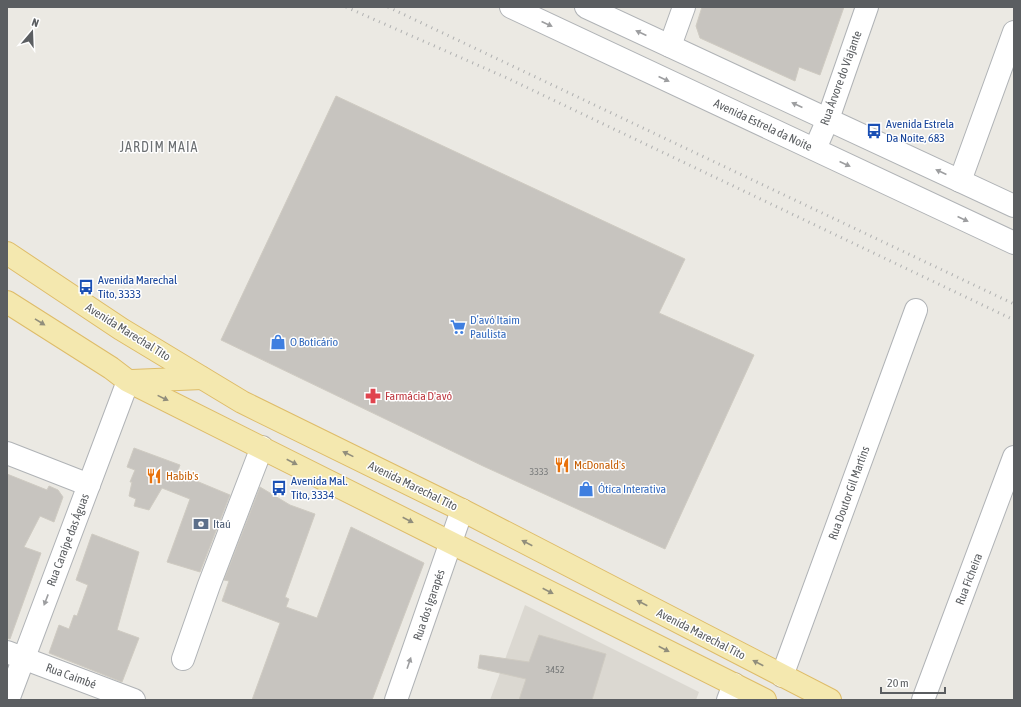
<svg xmlns="http://www.w3.org/2000/svg" width="1021" height="707" font-family="'Asap Condensed',sans-serif">
  <rect width="100%" height="100%" fill="#ebe9e3"/>
  <path fill="#dbd8d1" d="M525 605 699 692 696 700H490Z"/>
  <g fill="#c7c4bf" stroke="#cfcbc2">
    <path d="M702 7H844L820 75 799 67 795 81 700 38 696 26Z"/>
    <path d="M336 96 685 259 659 313 754 355 665 549 483 466 221 340Z"/>
    <path d="M134 448 180 465 177 473 230 495 200 572 167 562 190 499 162 488 149 510 134 506 136 499 129 496 132 482H130L135 470 127 467Z"/>
    <path d="M7 474 47 490 49 486 58 490 63 497 54 522 40 516 24 547 41 553 10 639 7 638Z"/>
    <path d="M260 487 290 505 315 514 285 597 289 599 286 607 317 618 351 527 424 563 372 700H252L280 623 222 601 229 581 224 580Z"/>
    <path d="M92 534 139 552 117 630 139 638 122 682 49 653 59 625 69 629 74 615 77 616 88 585 76 580Z"/>
    <path d="M539 635 606 654 592 700H519L526 679 478 668 480 655 529 662Z"/>
  </g>
  <g fill="none" stroke-linecap="round" stroke-linejoin="round">
    <defs>
      <g id="minor">
        <path d="M511 7 1014 243"/>
        <path d="M586 7 1014 206"/>
        <path d="M670 46 684 7"/>
        <path d="M815 149 828 119 867 7"/>
        <path d="M960 181 1014 32"/>
        <path d="M7 453 89 485"/>
        <path d="M7 652 134 700"/>
        <path d="M183 659 209 585 262 447"/>
        <path d="M782 676 916 310"/>
        <path d="M8 700 128 381"/>
        <path d="M396 700 462 510"/>
        <path d="M728 700 734 684"/>
        <path d="M923 700 1014 457"/>
      </g>
      <g id="major">
        <path d="M7 253 121 329 242 402 462 510 830 700"/>
        <path d="M7 302 111 368 128 381 765 700"/>
        <path d="M132 381 202 378"/>
      </g>
    </defs>
    <use href="#minor" stroke="#b0b3b6" stroke-width="24"/>
    <use href="#major" stroke="#debc69" stroke-width="24"/>
    <use href="#minor" stroke="#fff" stroke-width="22"/>
    <use href="#major" stroke="#f4e8af" stroke-width="22"/>
    <g stroke="#b0b1b1" stroke-width="3" stroke-dasharray="1 5" stroke-linecap="butt">
      <path d="M346 7 507 78 1014 320"/>
      <path d="M388 7 1014 304"/>
    </g>
  </g>
  <defs><path id="oneway-solid" d="M-6-.8H1V-3.2L6.5 0L1 3.2V.8H-6Z"/></defs>
  <g fill="#9d9ea0">
    <use href="#oneway-solid" transform="translate(547 24) rotate(25)"/>
    <use href="#oneway-solid" transform="translate(641 33) rotate(-155)"/>
    <use href="#oneway-solid" transform="translate(664 79) rotate(25)"/>
    <use href="#oneway-solid" transform="translate(797 105) rotate(-155)"/>
    <use href="#oneway-solid" transform="translate(845 164) rotate(25)"/>
    <use href="#oneway-solid" transform="translate(941 172) rotate(-155)"/>
    <use href="#oneway-solid" transform="translate(963 219) rotate(25)"/>
    <use href="#oneway-solid" transform="translate(46 600) rotate(111)"/>
    <use href="#oneway-solid" transform="translate(409 663) rotate(-71)"/>
  </g>
  <g fill="#918e7c">
    <use href="#oneway-solid" transform="translate(40 322) rotate(32)"/>
    <use href="#oneway-solid" transform="translate(163 398) rotate(26)"/>
    <use href="#oneway-solid" transform="translate(348 454) rotate(-154)"/>
    <use href="#oneway-solid" transform="translate(292 462) rotate(27)"/>
    <use href="#oneway-solid" transform="translate(408 520) rotate(27)"/>
    <use href="#oneway-solid" transform="translate(527 543) rotate(-153)"/>
    <use href="#oneway-solid" transform="translate(548 591) rotate(27)"/>
    <use href="#oneway-solid" transform="translate(642 603) rotate(-153)"/>
    <use href="#oneway-solid" transform="translate(664 649) rotate(27)"/>
    <use href="#oneway-solid" transform="translate(758 663) rotate(-153)"/>
  </g>
  <defs>
    <symbol id="bus-bare" viewBox="-9 -9 18 18"><path d="M-5-6H5V4H4V6H2V4H-2V6H-4V4H-5ZM-3.5-4V0h7V-4ZM-3.5 1.2v1.5H-2V1.2ZM2 1.2v1.5H3.5V1.2Z" fill="#1a4fb4" stroke="#fff" stroke-width="2.5" paint-order="stroke"/></symbol>
    <symbol id="supermarket-bare" viewBox="-9 -9 18 18"><path d="M-6-5.5h2.5l.6 2H6L4.5 2H-2.5L-4.4-4H-6ZM-1.5 3.2a1.3 1.3 0 1 0 .1 0ZM3 3.2a1.3 1.3 0 1 0 .1 0Z" fill="#3f7fe0" stroke="#fff" stroke-width="2.5" paint-order="stroke"/></symbol>
    <symbol id="shop-bare" viewBox="-9 -9 18 18"><path d="M-5-2.5h2.3a2.7 3.5 0 0 1 5.4 0H5L5.5 6h-11ZM-1.5-2.5h3a1.5 2.3 0 0 0-3 0Z" fill="#3f7fe0" stroke="#fff" stroke-width="2.5" paint-order="stroke"/></symbol>
    <symbol id="pharmacy-bare" viewBox="-9 -9 18 18"><path d="M-2-6h4v4h4v4h-4v4h-4v-4h-4v-4h4Z" fill="#e0444e" stroke="#fff" stroke-width="2.5" paint-order="stroke"/></symbol>
    <symbol id="restaurant-bare" viewBox="-9 -9 18 18"><path d="M-5-6h1v4h1v-4h1v4h1v-4h1v5L-1.5 .5V6h-2V.5L-5-1ZM5-6V6H3V1.5H1.5Q1.5-4 5-6Z" fill="#e8710a" stroke="#fff" stroke-width="2.5" paint-order="stroke"/></symbol>
    <symbol id="bank-bare" viewBox="-9 -9 18 18"><path d="M-6-4H6V4H-6ZM0-2.3a2.3 2.3 0 1 0 0 4.6a2.3 2.3 0 1 0 0-4.6Z" fill="#5c6f8a" stroke="#fff" stroke-width="2.5" paint-order="stroke"/></symbol>
  </defs>
  <g fill-rule="evenodd">
    <use href="#bus-bare" x="863" y="120" width="22" height="22"/>
    <use href="#bus-bare" x="75" y="276" width="22" height="22"/>
    <use href="#supermarket-bare" x="447" y="316" width="22" height="22"/>
    <use href="#shop-bare" x="267" y="331" width="22" height="22"/>
    <use href="#pharmacy-bare" x="362" y="385" width="22" height="22"/>
    <use href="#restaurant-bare" x="551" y="454" width="22" height="22"/>
    <use href="#restaurant-bare" x="143" y="465" width="22" height="22"/>
    <use href="#bus-bare" x="268" y="477" width="22" height="22"/>
    <use href="#shop-bare" x="575" y="478" width="22" height="22"/>
    <use href="#bank-bare" x="190" y="513" width="22" height="22"/>
  </g>
  <g text-anchor="middle" stroke-width="3" stroke-linejoin="round" paint-order="stroke">
    <g font-size="10" fill="#767878">
      <text x="539" y="475">3333</text>
      <text x="555" y="673">3452</text>
    </g>
    <g font-size="12" fill="#5b5e61" stroke="#fff">
      <text transform="translate(841 78) rotate(-70)" y="4">Rua Árvore do Viajante</text>
      <text transform="translate(763 125) rotate(25)" y="4">Avenida Estrela da Noite</text>
      <text transform="translate(128 332) rotate(32)" y="4">Avenida Marechal Tito</text>
      <text transform="translate(413 486) rotate(26)" y="4">Avenida Marechal Tito</text>
      <text transform="translate(849 493) rotate(-70)" y="4">Rua Doutor Gil Martins</text>
      <text transform="translate(68 540) rotate(-69)" y="4">Rua Caraípe das Águas</text>
      <text transform="translate(969 579) rotate(-69)" y="4">Rua Ficheira</text>
      <text transform="translate(429 605) rotate(-71)" y="4">Rua dos Igarapés</text>
      <text transform="translate(701 634) rotate(27)" y="4">Avenida Marechal Tito</text>
      <text transform="translate(71 676) rotate(20)" y="4">Rua Caimbé</text>
    </g>
    <g font-size="12" fill="#164399" stroke="#fff" text-anchor="start">
      <text x="886" y="128">Avenida Estrela<tspan x="886" dy="14">Da Noite, 683</tspan></text>
      <text x="98" y="284">Avenida Marechal<tspan x="98" dy="14">Tito, 3333</tspan></text>
      <text x="291" y="485">Avenida Mal.<tspan x="291" dy="14">Tito, 3334</tspan></text>
    </g>
    <g font-size="12" fill="#366cbe" stroke="#fff" text-anchor="start">
      <text x="470" y="324">D’avó Itaim<tspan x="470" dy="14">Paulista</tspan></text>
      <text x="290" y="346">O Boticário</text>
      <text x="598" y="493">Ótica Interativa</text>
    </g>
    <g font-size="12" fill="#be3a42" stroke="#fff" text-anchor="start">
      <text x="385" y="400">Farmácia D'avó</text>
    </g>
    <g font-size="12" fill="#c56008" stroke="#fff" text-anchor="start">
      <text x="574" y="469">McDonald's</text>
      <text x="166" y="480">Habib's</text>
    </g>
    <g font-size="12" fill="#4e5e75" stroke="#fff" text-anchor="start">
      <text x="213" y="528">Itaú</text>
    </g>
    <g font-size="14" letter-spacing="1" fill="#6c7073" stroke="#fff">
      <text x="159" y="152">JARDIM MAIA</text>
    </g>
  </g>
  <rect width="1021" height="707" fill="none" stroke="#5b5e61" stroke-width="16"/>
  <g transform="translate(32 32) rotate(19)" stroke="#ffffff" stroke-width="3" paint-order="stroke">
  <path d="M0-3L7 15L0 10L-7 15Z" fill="#5b5e61"/>
  <text y="-6" font-size="11" font-weight="bold" text-anchor="middle" fill="#5b5e61">N</text>
  </g>
  <path d="M881 687v6h64v-6" fill="none" stroke="#5b5e61" stroke-width="2"/>
  <text x="887" y="687" font-size="12" fill="#5b5e61" stroke="#ffffff" stroke-width="3" paint-order="stroke">20 m</text>
</svg>
